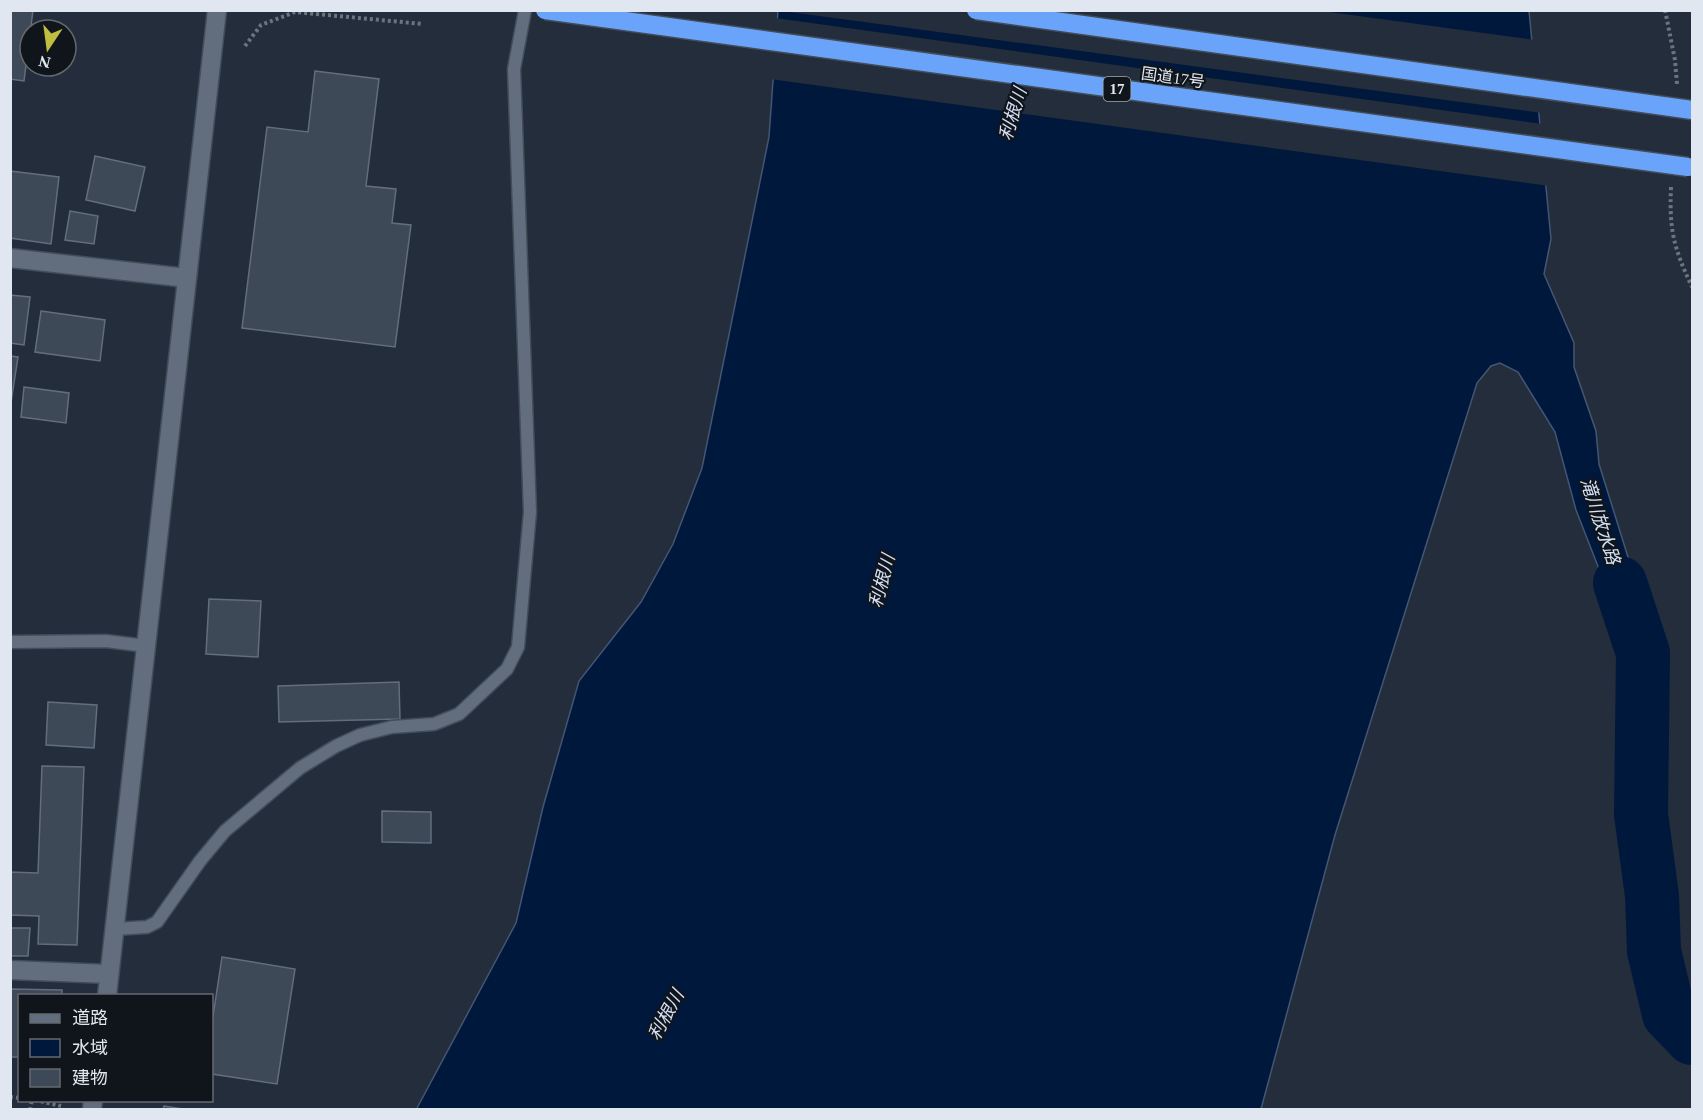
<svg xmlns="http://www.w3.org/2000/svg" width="1703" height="1120" font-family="'Times New Roman','Noto Sans JP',serif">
  <rect width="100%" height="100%" fill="#232d3b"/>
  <path fill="#01183d" stroke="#445673" stroke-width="1.5" d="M778 11H1529L1551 239 1544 274 1574 343V367L1596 431 1599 464 1651 631 1643 653 1608 592 1576 510 1555 432 1518 372 1500 363 1491 366 1477 383 1335 835 1261 1109 416 1110 516 923 543 807 579 681 641 602 673 544 702 468 769 137Z"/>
  <g fill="#232d3b">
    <path d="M775 10 1322 11 1535 40 1542 113Z"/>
    <path d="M775 18 1543 124 1549 186 770 79Z"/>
  </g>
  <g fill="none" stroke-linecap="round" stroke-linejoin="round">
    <path stroke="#01183d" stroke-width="54" d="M1620 583 1643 653 1641 814 1652 896 1654 951 1669 1014 1692 1038"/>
  </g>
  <g fill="#3e4958" stroke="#626e7e" stroke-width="1.5">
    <path d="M10 10H33L24 81 10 79Z"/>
    <path d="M315 71 379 79 366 186 396 189 392 223 411 225 395 347 242 328 267 127 308 132Z"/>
    <path d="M95 156 145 167 135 211 86 200Z"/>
    <path d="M10 171 59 177 51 244 10 238Z"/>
    <path d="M70 211 98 216 94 244 65 240Z"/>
    <path d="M10 295 30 297 24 345 10 343Z"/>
    <path d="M41 311 105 320 100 361 35 352Z"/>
    <path d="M10 356 18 357 10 409Z"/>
    <path d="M24 387 69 393 66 423 21 417Z"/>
    <path d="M209 599 261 601 258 657 206 654Z"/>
    <path d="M399 682 400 719 279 722 278 686Z"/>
    <path d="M48 702 97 705 94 748 46 745Z"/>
    <path d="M42 766 84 767 77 945 38 944 39 916 10 915V872L38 873Z"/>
    <path d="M382 811 431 812V843L382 842Z"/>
    <path d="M10 928H30L28 956H10Z"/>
    <path d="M222 957 295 969 277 1084 212 1074V1023Z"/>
    <path d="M10 989 62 990V996H20V1057H10Z"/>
    <path d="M164 1106 189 1110H163Z"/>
  </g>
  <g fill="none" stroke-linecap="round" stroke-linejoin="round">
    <defs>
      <g id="lane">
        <path d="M10 642 106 641 146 646"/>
        <path d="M115 929 147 927 157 922 200 861 225 831 300 768 336 746 360 735 392 727 434 724 459 714 507 669 518 647 530 512 514 69 525 10"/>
      </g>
      <g id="street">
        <path d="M10 258 187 278"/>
        <path d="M10 970 109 974"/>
      </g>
      <g id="secondary">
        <path d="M107 996 217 10"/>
        <path d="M92 1110 93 1100"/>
      </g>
    </defs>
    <use href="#lane" stroke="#434c58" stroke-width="15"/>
    <use href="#street" stroke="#434c58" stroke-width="21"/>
    <use href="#secondary" stroke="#434c58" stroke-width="21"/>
    <g stroke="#6b7480" stroke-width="4" stroke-dasharray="3 3" stroke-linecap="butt">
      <path d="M1665 10 1675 60 1677 84"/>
      <path d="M245 46 261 25 295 12 423 24"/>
      <path d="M1671 187C1669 231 1674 248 1692 287"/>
      <path d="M10 1097 20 1098"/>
      <path d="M35 1100 61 1106"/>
      <path d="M30 1110 32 1100"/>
    </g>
    <use href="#lane" stroke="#626d7e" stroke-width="12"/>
    <use href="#street" stroke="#626d7e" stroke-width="18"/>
    <use href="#secondary" stroke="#626d7e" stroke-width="18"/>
    <defs>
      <g id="highway-bridge">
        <path d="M545 10 1688 167"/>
        <path d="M976 10 1692 110"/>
      </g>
    </defs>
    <use href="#highway-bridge" stroke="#434c58" stroke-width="21" stroke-linecap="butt"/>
    <use href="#highway-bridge" stroke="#6aa4fa" stroke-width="18"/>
  </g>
  <g text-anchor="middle" stroke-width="4.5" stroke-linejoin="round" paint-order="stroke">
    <rect fill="#10151b" stroke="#a2a8b1" stroke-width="1.5" x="1103.5" y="77" width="27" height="24" rx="4.5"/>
    <g font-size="15" font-weight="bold" fill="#e1e7f1">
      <text x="1117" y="94">17</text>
    </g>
    <g font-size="16" fill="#e1e7f1" stroke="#10151b">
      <text transform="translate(1173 77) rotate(8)" y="6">国道17号</text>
    </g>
    <g font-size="18" font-style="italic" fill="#d4e1f6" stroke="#10151b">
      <text transform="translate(1013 114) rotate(-73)" y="6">利根川</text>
      <text transform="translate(1600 521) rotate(72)" y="6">滝川放水路</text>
      <text transform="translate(882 581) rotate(-75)" y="6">利根川</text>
      <text transform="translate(666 1015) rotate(-61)" y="6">利根川</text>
    </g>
  </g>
  <rect width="1703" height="1120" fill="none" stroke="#e1e7f1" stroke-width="24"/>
  <rect x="18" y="994" width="195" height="108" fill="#10151b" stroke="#646971" stroke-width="1.5"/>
  <rect x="30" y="1014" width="30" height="9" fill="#626d7e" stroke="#646971" stroke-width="1.5"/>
  <text x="72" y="1024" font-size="18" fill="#e1e7f1">道路</text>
  <rect x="30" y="1039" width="30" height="18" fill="#01183d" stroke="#646971" stroke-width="1.5"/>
  <text x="72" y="1054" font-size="18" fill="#e1e7f1">水域</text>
  <rect x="30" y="1069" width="30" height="18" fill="#3e4958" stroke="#646971" stroke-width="1.5"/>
  <text x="72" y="1084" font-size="18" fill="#e1e7f1">建物</text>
  <g transform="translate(48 48) rotate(193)"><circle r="28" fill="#10151b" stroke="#646971" stroke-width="1.5"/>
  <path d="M0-4.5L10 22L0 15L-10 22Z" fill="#c0be40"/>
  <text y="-9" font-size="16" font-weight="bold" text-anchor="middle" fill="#e1e7f1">N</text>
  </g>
</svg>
